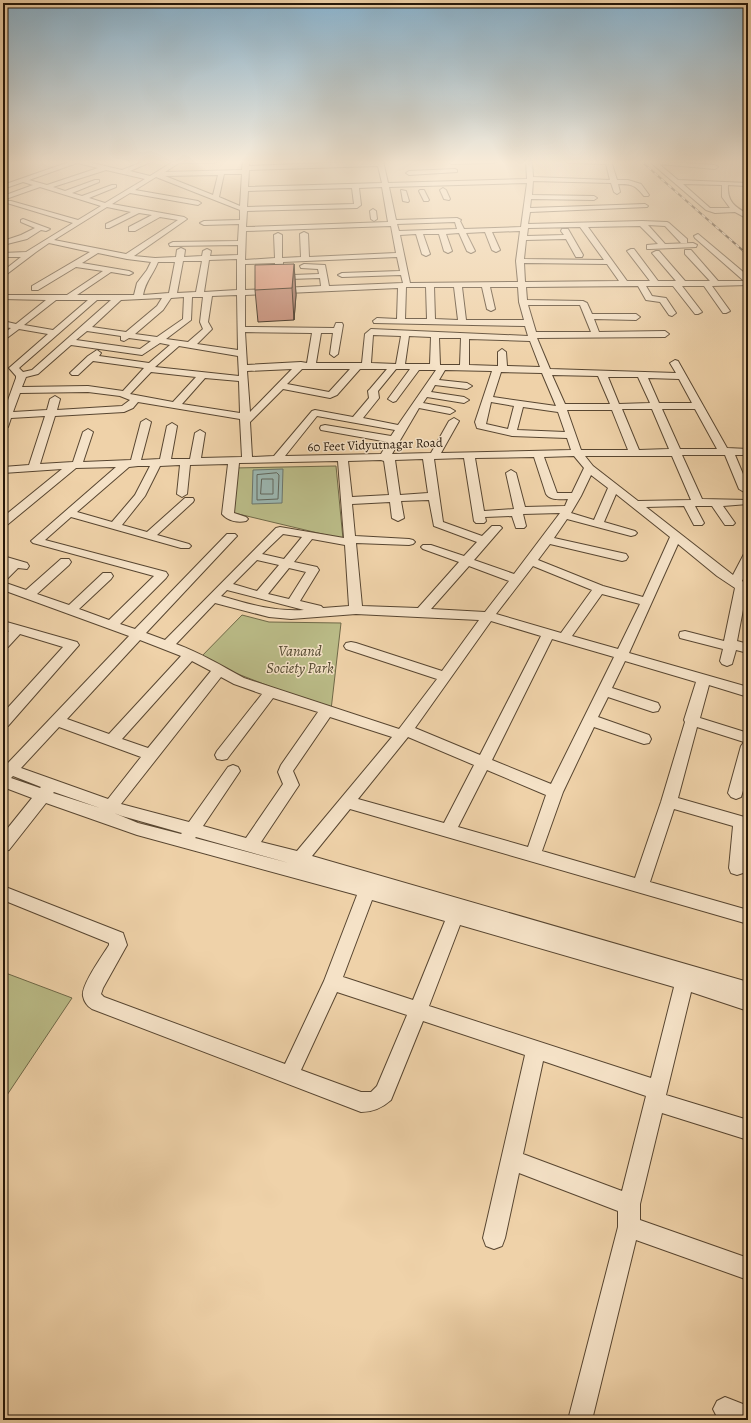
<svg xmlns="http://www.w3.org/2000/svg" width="751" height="1423" font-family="Alegreya,serif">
  <rect width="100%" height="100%" fill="#efd2a9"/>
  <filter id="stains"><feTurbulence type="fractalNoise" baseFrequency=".005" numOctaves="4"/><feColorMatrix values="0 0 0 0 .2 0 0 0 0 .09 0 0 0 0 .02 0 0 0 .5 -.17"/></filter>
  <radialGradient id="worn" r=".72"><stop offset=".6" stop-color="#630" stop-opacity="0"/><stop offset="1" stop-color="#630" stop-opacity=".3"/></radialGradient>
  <g fill="#babb87" stroke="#706948">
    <path d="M336 466 343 539 230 512 233 468Z"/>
    <path d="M242 615 269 622 341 623 331 710 199 659Z"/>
    <path d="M3 972 72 998 3 1101Z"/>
  </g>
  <path fill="#9bb6b0" stroke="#6c766d" d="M283 469 282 503 252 504 253 470Z"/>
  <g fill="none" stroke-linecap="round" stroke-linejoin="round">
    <g stroke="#60665c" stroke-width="1">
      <path d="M277 473 279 475 278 499 257 500V475Z"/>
      <path d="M262 479H273V494H261Z"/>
    </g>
    <defs>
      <g id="minor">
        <path d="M72 161H83L122 170 145 161H153L130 171 150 176 174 161H217L214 163H179L165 172 242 170 243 161H249V166L383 161 388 183 527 179 526 161H532L533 177 610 180 606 164 569 163 566 161H611L617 180H628L641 184 649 195 648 196H644C635 185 632 184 618 184L620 192 617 194 614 192 611 183 533 181 532 195 594 196 597 198 594 200 531 199 530 208 645 204 648 206 647 207 530 212 528 224 642 221 667 222 669 223 687 239V243H681L665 226 648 225 665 244 693 243 697 245 696 247 650 249H647V245L658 244 640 226 588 227 627 281H650L627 251 631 249H634L658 281H676L652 253 656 251H659L685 281H710L685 254V250H691L718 281H744L695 238 694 236 698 234 748 276V285L712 286 730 311 726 313H723L704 286H682L702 312 698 314H695L673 286H646L652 296 666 298 676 313 672 316 669 315 660 302 646 300 638 286 526 287 527 300 583 301 587 303 592 314H636L640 317 636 320 594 319 599 332 665 331 669 334 665 337 537 338 550 369 676 373 670 363 675 360 678 361 727 448 748 449V455H735L748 486V491L744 492 739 489 725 455H682L702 499 748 500V504L723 506 735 523 733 525H725L712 506H695L704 523 702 525H694L684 506 646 507 733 575 744 554 748 553V569L742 581 748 585V595L746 594 737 641 748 644V653L736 650 732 664 727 666 722 664 720 661 723 649 680 638 679 635 680 632 685 631 724 641 735 588 717 576 678 544 629 653 748 687V697L709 685 700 718 748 733V775L741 797 736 799 731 797 728 793 741 746 744 742 697 727 678 798 748 818 745 868 743 873 737 875 731 873 729 868 733 826 674 809 650 882 748 910V924L350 809 312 856 748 982V1011L691 992 666 1095 748 1120V1140L662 1113 640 1204V1220L748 1258V1280L636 1240 592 1420H568L618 1227V1211L519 1173 505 1238 502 1246 494 1249 486 1246 483 1238 525 1055 423 1021 391 1100C382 1108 373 1112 361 1112L92 1009C87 1006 84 1001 83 996 81 985 103 955 109 945V943L3 900V886L123 933 127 945 103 988 101 994 104 997 285 1064 324 981 357 895 137 835 46 803 9 850 3 851V834L32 798 3 787V761L8 763 129 636 3 590V582L26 590 61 559H69L71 562 69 565 37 594 69 605 103 573H111L113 576 111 579 79 609 109 620 154 576 33 543 31 541 116 467 76 468 7 525 3 526V517L62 469 3 473V467L29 465 45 416 11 418 8 427 3 430V414L16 378V376L9 368 48 334 19 329 3 341V334L11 328 3 327V321L16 324 46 300 3 299V295H67L103 271 76 267 38 290H32V286L90 252 49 243 36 252 3 277V271L21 257H3V253L26 252 73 223 7 203V201H11L78 220 101 206 40 187 3 200V196L33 185 23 182 3 189V185ZM77 163 98 168 47 185 29 180ZM378 166 382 183 248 187 249 170ZM106 170 145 179 105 203 89 198 116 187V185H112L82 196 72 193 99 182V180H95L65 191 53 187ZM224 174H242L240 206 219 197ZM218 175 213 195 165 176ZM156 177 240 210V220L204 221 200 223 204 225 239 224 238 241 173 242 169 244 170 246 238 245V255L210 256 211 251 207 249 203 251 202 256 184 257 185 250 181 248 177 250 176 257 155 258 134 256 187 219 184 217 112 204 130 193 198 205 201 203 198 201 135 190ZM527 183 521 227 464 229 460 221 461 220 457 218 396 220 389 187ZM382 187 388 222 246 227 247 211 357 208 361 205 359 188ZM352 188 354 204 247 207 248 191ZM107 207 131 212 106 224V228H109L139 213 152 215 129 227V231H135L160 217 178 220 126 254 54 240ZM455 222 457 229 399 231 397 224ZM391 226 396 253 309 257 308 234 304 232 300 234 301 257 282 258V235L278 233 274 235 275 258 245 260 246 231ZM580 227 604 260 524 259 526 240 566 239 576 257H582L583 255 568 229H562L561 231 564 235 527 236 528 228ZM520 231 516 261 518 282 410 283 400 235 416 234 422 254 426 256 430 254 423 234H439L444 251 448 253 452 251 446 234 459 233 467 251 471 253 475 251 466 233 485 232 492 250 496 252 500 250 492 232ZM98 253 127 259 151 262 147 270 137 283 134 295H77L111 272 129 275 133 273 129 271 82 263ZM397 257 400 271 342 273 338 275 342 277 401 275 403 283 329 286 325 265 304 264 300 266 301 268 318 269 319 274 293 275H290V279L320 278 321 286 245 290V264L275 263V269L279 271 283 269V262ZM237 259V290L204 292 209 260ZM183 261H202L196 292 177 293ZM158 262H175L169 293 143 295C146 280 153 275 158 262ZM524 263 607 264 619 281 525 282ZM406 287H426L427 319H405ZM434 287H454L458 320 435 319ZM462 287H482L487 309 491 311 495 309 490 287H518L519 302 524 320H466ZM398 288 397 319 377 318 373 321 374 323 525 326 528 336 371 329 365 334 362 363H316L321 333H333L330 354 334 357 338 354 343 325 342 323H336L334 328 245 327V295ZM237 295 238 350 197 344 212 329 208 322 212 296ZM184 297 183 319 157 337 135 334 163 310 171 298ZM192 297H203L200 322 203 329 188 342 166 339 191 320ZM162 298 157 306 126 332 92 327 121 300ZM56 300H88L53 330 24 325ZM97 300H111L32 370 23 372 19 368ZM528 305H580L591 332H536ZM87 331 121 336V340L124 341 129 338 151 341 140 349 76 340ZM245 332 312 333 307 363 301 362 247 365ZM373 335 401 336 396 364 371 363ZM409 336 431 337 430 364H405ZM439 338H461L460 365H440ZM469 339 530 341 540 367 507 366 506 352 502 349 498 352V366L469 365ZM160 343 170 345 149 363 99 356 101 353 97 350 88 356 70 373 72 375H78L93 361 144 368 123 391 88 386 22 387 26 377 38 374 71 345 142 355ZM179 346 238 356 239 376 155 367ZM292 369 250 412 247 371ZM302 369H350L329 392 287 384ZM360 369H387L370 389 368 391 369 398 353 417 315 410 312 411 274 456 252 457 250 422 283 389 330 398 337 395ZM396 369H410L388 399 393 402 396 401 419 370H436L398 425 363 418 379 398 378 391ZM445 370 492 371 475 422 477 428 512 436 567 438 571 450 441 453 459 421 454 418 449 421 431 453 392 454 419 408 450 414 455 411 450 408 423 403 427 397 464 403 469 400 464 397 431 392 435 385 467 389 472 386 467 383 439 380ZM151 372 196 377 173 402 130 394ZM501 372 542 373 556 406 493 397ZM552 375 598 376 610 404H565ZM608 377H638L650 403 619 404ZM205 378 239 381 240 413 182 404ZM648 378 679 379 692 403H659ZM88 392 120 396 130 400 122 406 57 410 60 399 55 396 50 399 47 410 13 412 20 393ZM138 402 240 419 242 457 201 458 205 433 200 430 195 433 190 459H171L177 426 172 423 167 426 160 459 141 460 151 422 146 419 141 422 131 460 83 462 93 432 88 429 83 432 73 462 40 464 55 416 124 412 133 408ZM491 402 514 406 508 429 486 424ZM523 407 558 412 565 432 517 430ZM622 409H652L669 449 639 450ZM662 409H695L717 449H680ZM567 410H612L628 450H581ZM317 416 395 430 391 436 325 425 321 426 320 428 321 430 388 442 381 454 285 456ZM574 456 584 468 572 493H557L544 457ZM585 456H672L691 500 638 501 593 466ZM534 457 546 494C551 501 560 499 568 499L565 506 525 507 516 473 511 470 506 473 514 509 484 511 475 458ZM464 458 474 521 476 523H484L486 521 485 517 512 516 516 528H524L526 526 523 514 560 513 514 574 474 560 500 530 502 528 500 526H492L482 536 443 522 434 459ZM423 459 428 493 400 495 395 460ZM381 460 384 461 389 495 352 497 348 461ZM338 461 344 538 280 527 276 528 165 640 146 633 235 538 237 536 235 534H227L135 629 120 624 166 578 168 575 166 572 45 540 71 517 181 548H189L191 546 189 544 157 535 193 502 194 500 193 498H185L147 532 122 525 145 496 160 466 180 465 177 494 182 497 187 494 190 465 228 464 222 514C228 521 238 523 246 521L248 519 246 517 234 513 239 463ZM138 466H150L135 495 112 522 77 512 129 467ZM591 475 608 488 594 520 571 513 581 496ZM616 494 670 537 643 597 603 586 538 560 550 544 622 561 626 560 628 557 626 554 554 538 567 519 631 536 635 535 637 533 635 531 604 522ZM429 500 434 526 477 542 464 556 431 545H423L421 547 423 549 459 562 418 608 362 606 356 543 409 545 413 544 415 542 413 540 409 539 355 536 352 504 390 502 392 518 398 521 404 518 401 501ZM283 534 302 537 284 559 262 554ZM312 539 345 545 349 606 323 608 321 606 300 601 319 570 317 567 294 562ZM257 560 279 565 257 591 233 584ZM469 566 509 581 485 612 431 609ZM533 566 592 590 561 633 496 614ZM289 568 306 572 289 599 268 594ZM227 590 304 610C275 612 248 604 221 596ZM602 594 640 604 618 649 572 636ZM215 603 269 617 291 619 356 614 479 620 442 671 356 643 351 642 346 643 344 646 346 649 437 679 399 729 244 678C222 666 201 653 176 644ZM491 621 541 636 480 755 415 728ZM552 639 614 657 551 784 492 760ZM140 640 181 656 109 734 67 719ZM192 661 211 671 148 748 122 739ZM625 661 696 682 684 720 685 722 661 802 635 878 542 851 563 792 594 727 644 744 649 743 651 739 649 735 598 717 608 697 653 712 658 711 660 707 658 703 612 688ZM221 677 234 684 262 694 217 751 215 755 217 759 222 760 227 759 273 698 318 712 281 765 278 772 283 784 246 838 203 826 240 771 238 767 233 765 228 767 189 822 121 804ZM330 717 392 737 297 851 261 842 299 785 293 771ZM59 727 141 757 108 799 21 768ZM408 737 474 765 444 823 358 799ZM487 770 546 795 528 847 458 827ZM13 776 41 787 40 788 11 778ZM54 792 100 808 53 793ZM114 813 122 816 182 833 181 834 138 823ZM196 837 289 863 195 838ZM372 900 445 921 413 1000 343 977ZM460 925 674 987 651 1078 429 1006ZM337 992 407 1015 377 1086 371 1092H361L301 1070ZM543 1061 646 1096 622 1191 523 1154Z"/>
        <path d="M450 161H497L494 163 452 164 450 163Z"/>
        <path d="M649 161 715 165 718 167 715 169 659 164 678 180 748 183V185L746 186 728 185C727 202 735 207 748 214V219L735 212 715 213 706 210ZM683 184 722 185V197L730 208H710Z"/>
        <path d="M455 169 457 170V172L409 175 406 173 409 171Z"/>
        <path d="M443 188 446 190 450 199 449 200 444 199 440 190Z"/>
        <path d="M401 190 406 191 409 201 408 202 403 201Z"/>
        <path d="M420 190H424L429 200 428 201H424L419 191Z"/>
        <path d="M373 209 376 211 377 219 374 221 371 219 370 211Z"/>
        <path d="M23 219 50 229 46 231 41 230 27 239 3 245V241L21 235 35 228 21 222V220Z"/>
        <path d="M3 556 27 563 29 566 27 569 18 568 7 579 3 580V569L8 565 3 564Z"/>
        <path d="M3 621 77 642 79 645 8 726 3 727V713L63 647 20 634 8 647 3 648V636L9 631 3 629Z"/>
        <path d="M725 1397 748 1406V1420H723L717 1417 713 1409 717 1401Z"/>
      </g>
    </defs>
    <use href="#minor" stroke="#584631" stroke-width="2"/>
    <use href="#minor" fill="#f5e2c7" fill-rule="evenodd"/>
    <defs>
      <path id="rail" d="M641 161 748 255"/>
    </defs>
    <use href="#rail" stroke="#251709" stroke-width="2"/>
    <use href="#rail" stroke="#f5e2c7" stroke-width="1.5" stroke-dasharray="4.5" stroke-linecap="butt"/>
  </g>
  <path fill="#c28571" stroke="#251709" d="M294 264 296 295 294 320 258 322 255 290Z"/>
  <path fill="#9e6c5c" stroke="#251709" d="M294 264 296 295 294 320 292 288Z"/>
  <path fill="#e29b83" stroke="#251709" d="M294 264 292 288 255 290V265Z"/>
  <linearGradient id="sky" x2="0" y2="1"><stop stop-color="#89b5d2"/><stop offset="0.45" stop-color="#f8ebd8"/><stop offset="1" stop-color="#f8ebd8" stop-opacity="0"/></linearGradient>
  <rect width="751" height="360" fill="url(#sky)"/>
  <g text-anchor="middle" stroke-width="3" stroke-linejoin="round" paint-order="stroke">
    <g font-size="13" fill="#251709" stroke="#f5e2c7">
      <text transform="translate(375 444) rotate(-2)" y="5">60 Feet Vidyutnagar Road</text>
    </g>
    <g font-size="15" font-style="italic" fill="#52482f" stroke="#f5e2c7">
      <text x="300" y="656">Vanand<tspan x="300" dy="17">Society Park</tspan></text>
    </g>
  </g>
  <rect width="751" height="1423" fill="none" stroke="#efd2a9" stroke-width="16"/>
  <rect x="4" y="4" width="743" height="1415" fill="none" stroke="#251709" stroke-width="2"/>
  <rect x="8" y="8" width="735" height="1407" fill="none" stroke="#251709"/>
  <rect width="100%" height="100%" filter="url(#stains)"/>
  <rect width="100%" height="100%" fill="url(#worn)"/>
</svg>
